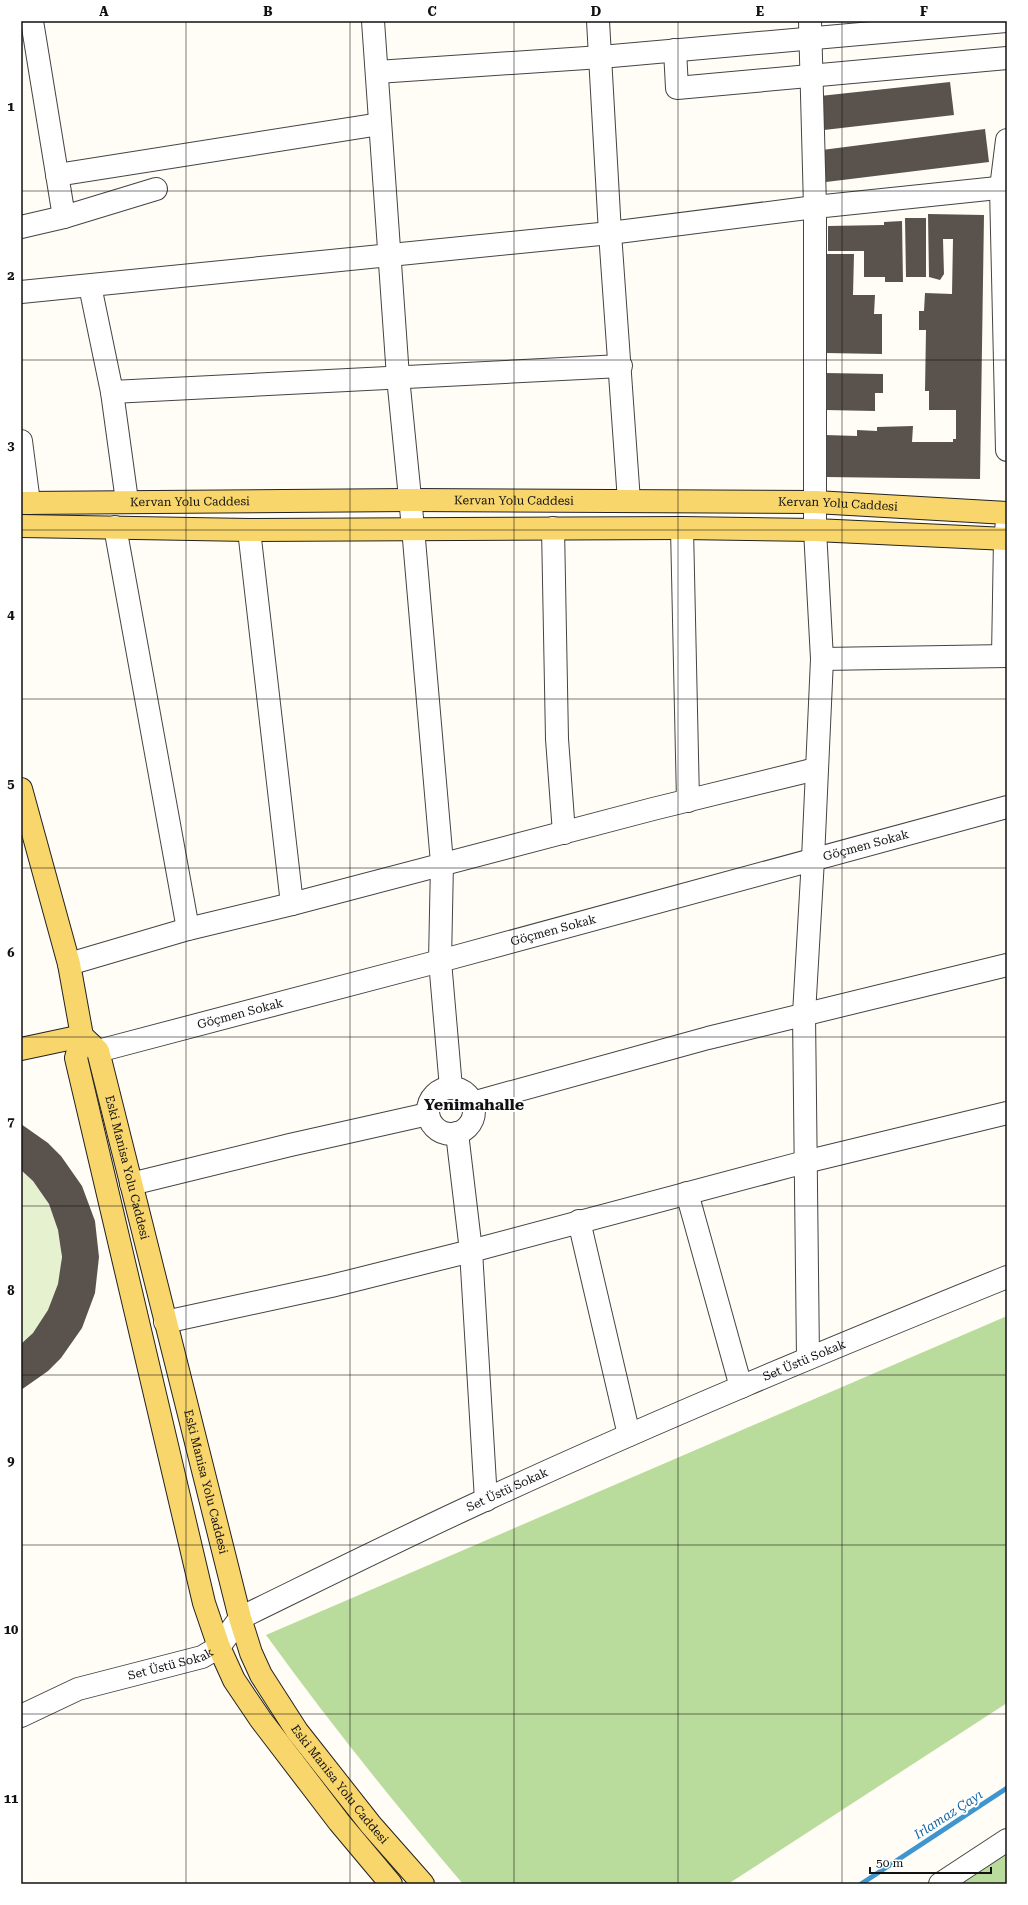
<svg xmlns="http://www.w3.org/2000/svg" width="1028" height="1905" font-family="'Roboto Serif',serif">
  <rect width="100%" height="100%" fill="#fffdf5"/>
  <g fill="#b9dc9c">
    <path d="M1007 1316V1703L728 1884H463C394 1803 328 1721 266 1635Z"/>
    <path d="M1007 1853V1884H960Z"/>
  </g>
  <path fill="#e6f2cf" d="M21 1170C74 1213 75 1301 21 1344Z"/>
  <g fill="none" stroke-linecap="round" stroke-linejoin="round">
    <path stroke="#3f96cf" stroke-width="5" d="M861 1884 1007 1788"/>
  </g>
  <g fill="#5a524d">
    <path d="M950 82 954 115 824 130 820 96Z"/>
    <path d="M985 129 989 162 826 182 822 150Z"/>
    <path d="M928 214 984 215 980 479 825 477V435L857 436V430L877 431V427L913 426 912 442H953V439H956V410H929V391H925L926 330H919V311H924L925 293 952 294 953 239H943L944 274 940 280 929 277Z"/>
    <path d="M905 218H926V277H906Z"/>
    <path d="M902 221 903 282H885V277H864V251H828V226L884 225V222Z"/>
    <path d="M827 254H854L853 295H875L874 314H882V354L826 353Z"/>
    <path d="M825 373 883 374V393H875V411L825 410Z"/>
    <path d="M21 1124 48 1143 61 1156 82 1186 95 1221 99 1257 95 1293 82 1328 61 1358 48 1371 21 1390V1344L33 1333 48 1310 58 1284 62 1257 58 1230 49 1204 33 1181 21 1170Z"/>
  </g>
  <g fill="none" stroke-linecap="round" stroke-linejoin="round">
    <defs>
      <g id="minor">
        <path d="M32 21 64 217 156 189"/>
        <path d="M373 21 398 377 413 528 442 863 440 961 451 1088"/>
        <path d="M598 21 610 233 629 501"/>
        <path d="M675 50 677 88 1007 58"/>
        <path d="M377 72 601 57 1006 21"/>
        <path d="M1007 140 1001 188 1007 450"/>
        <path d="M57 175 380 124"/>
        <path d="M21 227 64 217"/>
        <path d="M90 286 112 392 127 501"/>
        <path d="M21 292 610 233 815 207 1007 187"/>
        <path d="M112 392 621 366"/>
        <path d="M21 441 29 503"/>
        <path d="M115 527 188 929"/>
        <path d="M553 528 557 739 564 833"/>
        <path d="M682 528 688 801"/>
        <path d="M249 530 292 904"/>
        <path d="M1003 656 1005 539 1007 522"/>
        <path d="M822 659 1007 656"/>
        <path d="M69 964 188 929 292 904 653 809 816 769"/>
        <path id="s1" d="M98 1051 440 961 1007 807"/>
        <circle cx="451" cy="1111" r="23"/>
        <path d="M472 1103 708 1038 1007 965"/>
        <path d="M457 1133 471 1251 486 1500"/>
        <path d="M131 1184 290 1145 428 1114"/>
        <path d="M687 1193 741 1387"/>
        <path d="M579 1221 629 1435"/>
        <path d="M165 1322 331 1286 471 1251 805 1162 1007 1113"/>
        <path d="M808 1358 804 1014 813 859 822 659 815 530V207L810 21"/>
        <path id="s2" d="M21 1716 78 1689 202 1657 219 1647 240 1618C322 1578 404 1537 487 1499 658 1420 832 1348 1007 1277"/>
        <path d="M940 1884 1007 1840"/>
      </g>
      <g id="major">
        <path id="s3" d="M21 503 410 500 815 502 1007 513"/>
        <path d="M21 526 249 530 682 528 815 530 1007 539"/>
        <path d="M21 789 69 964 82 1036 76 1058 204 1603 219 1647 234 1680 261 1720 339 1822 391 1884"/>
        <path id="s4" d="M82 1036 98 1051 240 1618 251 1653 261 1675 297 1731 371 1825 423 1884"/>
        <path d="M21 1049 82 1036"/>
      </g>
    </defs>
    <use href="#minor" stroke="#444" stroke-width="24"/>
    <use href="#major" stroke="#222" stroke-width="24"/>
    <use href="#minor" stroke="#fff" stroke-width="22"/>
    <use href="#major" stroke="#f9d66b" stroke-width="22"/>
  </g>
  <path fill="none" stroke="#111" stroke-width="1" stroke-opacity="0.55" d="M186 21V1884M350 21V1884M514 21V1884M678 21V1884M842 21V1884M21 191H1007M21 360H1007M21 530H1007M21 699H1007M21 868H1007M21 1037H1007M21 1206H1007M21 1375H1007M21 1545H1007M21 1714H1007"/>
  <g text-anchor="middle" stroke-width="4" stroke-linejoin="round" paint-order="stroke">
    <g font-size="12" fill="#111" stroke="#fff">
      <text dy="4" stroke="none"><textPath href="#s3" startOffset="169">Kervan Yolu Caddesi</textPath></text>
      <text dy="4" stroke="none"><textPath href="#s3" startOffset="493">Kervan Yolu Caddesi</textPath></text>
      <text dy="4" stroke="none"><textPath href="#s3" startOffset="817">Kervan Yolu Caddesi</textPath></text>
      <text dy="4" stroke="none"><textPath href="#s1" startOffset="795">Göçmen Sokak</textPath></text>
      <text dy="4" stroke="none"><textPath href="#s1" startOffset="471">Göçmen Sokak</textPath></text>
      <text dy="4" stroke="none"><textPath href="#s1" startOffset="147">Göçmen Sokak</textPath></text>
      <text dy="4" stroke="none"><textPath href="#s4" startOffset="142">Eski Manisa Yolu Caddesi</textPath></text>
      <text dy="4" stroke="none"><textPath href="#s2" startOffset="867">Set Üstü Sokak</textPath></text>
      <text dy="4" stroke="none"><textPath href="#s4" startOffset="466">Eski Manisa Yolu Caddesi</textPath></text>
      <text dy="4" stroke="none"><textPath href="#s2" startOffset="543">Set Üstü Sokak</textPath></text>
      <text dy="4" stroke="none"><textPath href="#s2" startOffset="159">Set Üstü Sokak</textPath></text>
      <text dy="4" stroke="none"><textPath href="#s4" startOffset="802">Eski Manisa Yolu Caddesi</textPath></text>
    </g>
    <g font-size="13" font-style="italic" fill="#1768a6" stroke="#fff">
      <text transform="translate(948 1814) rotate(-33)" y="5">Irlamaz Çayı</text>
    </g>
    <g font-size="16" font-weight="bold" fill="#111" stroke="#fff">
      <text x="474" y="1110">Yenimahalle</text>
    </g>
  </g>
  <rect width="1028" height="1905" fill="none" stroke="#ffffff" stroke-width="44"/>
  <path d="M870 1867v6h121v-6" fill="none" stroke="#111111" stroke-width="2"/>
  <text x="876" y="1867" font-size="12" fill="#111111" stroke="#ffffff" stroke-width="3" paint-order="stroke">50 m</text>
  <rect x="22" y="22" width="984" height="1861" fill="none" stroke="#111" stroke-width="1.5"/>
  <g font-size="13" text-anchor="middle" font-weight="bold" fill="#111">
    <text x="104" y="16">A</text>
    <text x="268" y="16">B</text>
    <text x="432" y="16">C</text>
    <text x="596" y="16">D</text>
    <text x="760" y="16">E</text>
    <text x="924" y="16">F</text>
    <text x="11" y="111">1</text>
    <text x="11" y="280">2</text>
    <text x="11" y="450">3</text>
    <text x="11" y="619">4</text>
    <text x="11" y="788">5</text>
    <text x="11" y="957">6</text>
    <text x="11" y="1126">7</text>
    <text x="11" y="1295">8</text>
    <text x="11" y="1465">9</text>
    <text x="11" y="1634">10</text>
    <text x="11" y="1803">11</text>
  </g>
</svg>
